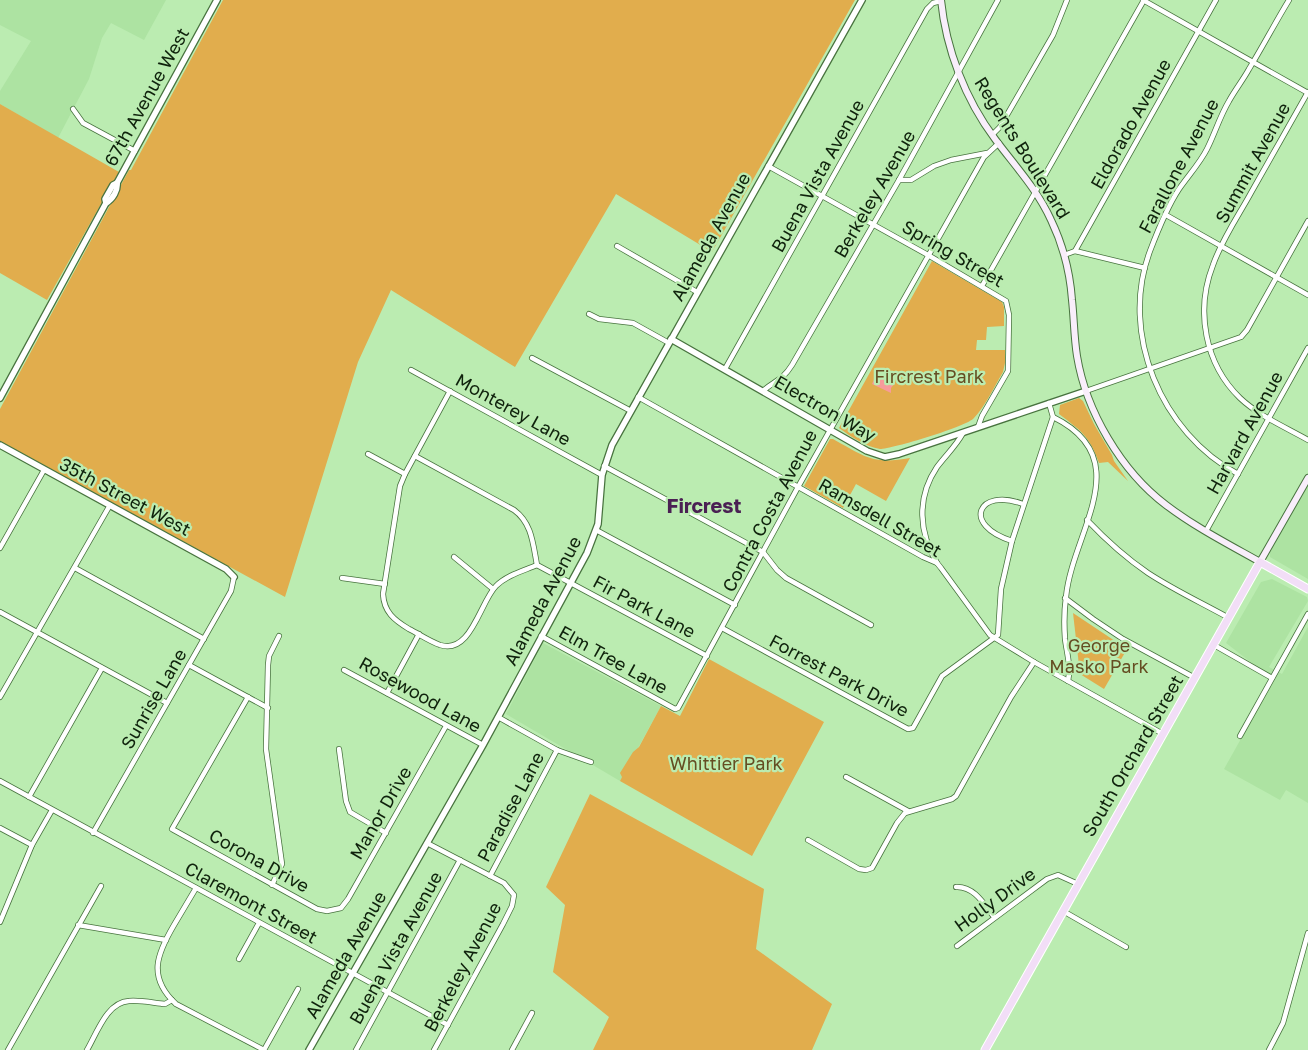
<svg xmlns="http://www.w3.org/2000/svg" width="1308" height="1050" font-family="'Golos Text',sans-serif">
  <rect width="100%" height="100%" fill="#bbecb1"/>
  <g fill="#ade3a2">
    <path d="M0 0H166L144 40 111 23 102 38 89 79 58 138 0 104V91L31 41 0 25Z"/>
    <path d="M1308 485V579L1270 557V552Z"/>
    <path d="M1272 579 1307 597 1308 601 1269 667 1282 674 1308 627V803L1286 790 1280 800 1224 769 1274 680 1226 643 1261 582Z"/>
    <path d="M543 643 661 706 620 781 506 714Z"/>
  </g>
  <g fill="#e1ad4d">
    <path d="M223 0H855L712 252 616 194 515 367 391 290 358 362 285 597 0 441V409L129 170H131Z"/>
    <path d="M0 104 119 172 47 300 0 273Z"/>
    <path d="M932 261 1002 302 1004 307V326L987 327 986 340H977L976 350H1005V363L1003 372C994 387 986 405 974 418 968 426 892 449 880 449 866 447 850 436 839 428Z"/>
    <path d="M1079 398 1083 401 1094 424 1112 455 1114 461 1128 481 1108 462 1099 463C1089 435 1081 431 1059 414L1060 405Z"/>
    <path d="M830 439H833C864 456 872 465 910 458L886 501 856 484 843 508 804 486Z"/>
    <path d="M1073 613 1127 649 1104 689 1080 674Z"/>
    <path d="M709 659 824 722 752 856 620 781 622 777 620 773 633 752 639 747 661 706 680 716Z"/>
    <path d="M590 794 764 889 756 949 832 1004 812 1050H593L609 1017 553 972 565 905 546 887Z"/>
  </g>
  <path fill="#f79b9b" d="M879 368 889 373 886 378 895 383 891 388V393L872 384Z"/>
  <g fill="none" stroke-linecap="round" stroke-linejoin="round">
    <defs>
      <g id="minor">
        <path d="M1143 0 1308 93"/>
        <path d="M1308 92C1289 125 1271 158 1252 191 1239 215 1222 239 1213 265 1195 311 1205 364 1240 398 1259 416 1285 427 1308 440"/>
        <path d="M73 109 83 123 135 151"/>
        <path d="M992 135 1000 127 1053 35 1067 0"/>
        <path d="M768 166 928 255 1006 301 1009 315 1008 371 982 416 978 427"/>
        <path d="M899 180H911L934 166 951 160 987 153"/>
        <path d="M1166 215 1308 295"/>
        <path d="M617 246 697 292"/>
        <path d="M1075 251 1145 268"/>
        <path d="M1064 255 1075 251 1216 0"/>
        <path d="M982 286 1144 0"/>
        <path d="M589 314 599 319 633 323 669 343"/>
        <path d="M532 358 631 411"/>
        <path d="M725 369 927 9 933 3 941 1"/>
        <path d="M411 370 602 475"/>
        <path d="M450 391 405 474 400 486 383 594C384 612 394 620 409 629 419 634 429 641 440 645 471 655 480 602 496 586 507 575 523 571 537 565"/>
        <path d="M763 391C775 380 782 381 792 365L899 180 998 0"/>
        <path d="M1086 391 1241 337 1247 330 1308 221"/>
        <path d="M638 397 923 557 937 563 941 568 990 635 1034 662 1163 734"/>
        <path d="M1049 403 1053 417C1139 459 1072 532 1066 597 1064 611 1064 625 1065 639 1067 654 1071 666 1068 681"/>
        <path d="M368 454 405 474"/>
        <path d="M415 456 514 510C532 523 533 544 537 565L707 656"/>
        <path d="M604 466 763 552 777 570 786 578 871 625"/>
        <path d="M1238 474C1161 433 1119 333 1150 251 1158 230 1167 207 1179 189 1188 176 1200 163 1207 149 1215 133 1220 116 1229 101 1235 90 1243 80 1249 69 1263 46 1275 23 1289 0"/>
        <path d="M1087 520C1106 540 1126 558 1148 573 1174 590 1202 603 1229 618"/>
        <path d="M596 530 735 605"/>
        <path d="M1206 531 1308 348"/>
        <path d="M1012 541C961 525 978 487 1023 504"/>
        <path d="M0 548 44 470"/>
        <path d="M454 557 493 589"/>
        <path d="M937 563C919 533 916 498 937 467 946 455 956 446 963 433"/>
        <path d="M75 568 204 639"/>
        <path d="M342 578 385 584"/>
        <path d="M1065 598 1093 619 1123 639 1195 678"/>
        <path d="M0 612 167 703"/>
        <path d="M722 628 908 729 913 728 942 676 998 635 1001 589 1012 541 1053 417"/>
        <path d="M541 636 675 709 678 708 798 487 984 157 999 143"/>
        <path d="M1214 645 1272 678"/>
        <path d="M189 665 268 708"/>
        <path d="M344 670 483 745"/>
        <path d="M387 693 419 634"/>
        <path d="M0 697 110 505"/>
        <path d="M248 697 172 829 317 909 327 911 341 908 348 899 446 726"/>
        <path d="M498 717 557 750 591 762"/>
        <path d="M1240 736 1308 614"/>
        <path d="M339 749 346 801 350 812 386 833"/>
        <path d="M846 777 908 811"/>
        <path d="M0 781 448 1025"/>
        <path d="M29 797 102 668"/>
        <path d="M0 828 32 845"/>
        <path d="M93 833 231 591 234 577"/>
        <path d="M808 840 859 869 866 870 872 868 897 823 905 813 952 799 956 796 1011 697 1034 662"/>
        <path d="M427 843 504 883 514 895 512 906 503 924 434 1050"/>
        <path d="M490 876 557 750"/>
        <path d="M272 885 282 864 266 749 268 665 269 656 279 636"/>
        <path d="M956 887C974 886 984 904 994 917"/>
        <path d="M196 888C189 900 181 913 174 925 157 954 147 977 176 1004L264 1050"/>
        <path d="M1063 911 1126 947"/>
        <path d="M0 922 32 845 52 810"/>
        <path d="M78 925 166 940"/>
        <path d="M957 946 1047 879 1058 875 1078 884"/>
        <path d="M239 959 259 923"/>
        <path d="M8 1050 101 886"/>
        <path d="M87 1050C97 1033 107 1002 129 1001 141 1000 154 1003 165 1004L172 1000"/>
        <path d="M264 1050 298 989"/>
        <path d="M356 1050 460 860"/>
        <path d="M512 1050 532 1013"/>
        <path d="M1269 1050 1283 1023 1308 933"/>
      </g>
      <g id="tertiary">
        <path d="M106 203 105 199 113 185 117 183"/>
        <path d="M671 339 867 451 885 457 899 454 1086 391"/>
        <path d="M0 398 106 203C113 199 118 190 117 183L217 0"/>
        <path d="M0 445 226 569 234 577"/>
        <path d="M309 1050 483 745 587 553 598 524 602 475 612 445 862 0"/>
      </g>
      <path id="secondary" d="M941 0C946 49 965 99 995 139 1015 166 1037 189 1051 220 1063 245 1070 272 1072 300 1074 318 1074 337 1077 356 1086 411 1121 471 1166 505 1195 527 1228 544 1260 562L1308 478"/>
      <path id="primary" d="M985 1050 1260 562 1308 589"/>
    </defs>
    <use href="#minor" stroke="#48733f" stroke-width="6"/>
    <use href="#tertiary" stroke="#48733f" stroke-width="8"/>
    <use href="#secondary" stroke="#48733f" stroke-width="8"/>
    <use href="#primary" stroke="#fff" stroke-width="9"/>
    <use href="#minor" stroke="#fff" stroke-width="4.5"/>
    <use href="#tertiary" stroke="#fff" stroke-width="5.5"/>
    <use href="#secondary" stroke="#f9eefb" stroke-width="6"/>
    <use href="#primary" stroke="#f2def7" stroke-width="7"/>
  </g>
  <g text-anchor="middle" stroke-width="4.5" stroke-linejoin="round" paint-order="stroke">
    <g font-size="18" fill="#0f220c" stroke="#bbecb1">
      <text transform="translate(147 97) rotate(-61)" y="6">67th Avenue West</text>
      <text transform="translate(1131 124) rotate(-61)" y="6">Eldorado Avenue</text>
      <text transform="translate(1022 148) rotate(58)" y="6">Regents Boulevard</text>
      <text transform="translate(1253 163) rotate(-61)" y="6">Summit Avenue</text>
      <text transform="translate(1179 166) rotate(-62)" y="6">Farallone Avenue</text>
      <text transform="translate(818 176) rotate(-61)" y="6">Buena Vista Avenue</text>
      <text transform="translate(875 194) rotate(-60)" y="6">Berkeley Avenue</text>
      <text transform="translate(711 237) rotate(-61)" y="6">Alameda Avenue</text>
      <text transform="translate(953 254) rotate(30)" y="6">Spring Street</text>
      <text transform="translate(825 409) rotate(30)" y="6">Electron Way</text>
      <text transform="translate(513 410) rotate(29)" y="6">Monterey Lane</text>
      <text transform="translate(1245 433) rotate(-61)" y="6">Harvard Avenue</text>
      <text transform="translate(125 497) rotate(28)" y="6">35th Street West</text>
      <text transform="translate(770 511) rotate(-62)" y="6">Contra Costa Avenue</text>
      <text transform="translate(880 518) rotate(30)" y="6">Ramsdell Street</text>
      <text transform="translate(543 601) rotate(-62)" y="6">Alameda Avenue</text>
      <text transform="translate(644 607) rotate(28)" y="6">Fir Park Lane</text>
      <text transform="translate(613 660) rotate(29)" y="6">Elm Tree Lane</text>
      <text transform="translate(839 676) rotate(28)" y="6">Forrest Park Drive</text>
      <text transform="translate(420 695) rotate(29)" y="6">Rosewood Lane</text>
      <text transform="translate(154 699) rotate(-60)" y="6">Sunrise Lane</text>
      <text transform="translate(1133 756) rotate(-60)" y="6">South Orchard Street</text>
      <text transform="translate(511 807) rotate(-62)" y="6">Paradise Lane</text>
      <text transform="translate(381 813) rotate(-60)" y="6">Manor Drive</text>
      <text transform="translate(259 861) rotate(29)" y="6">Corona Drive</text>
      <text transform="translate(995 900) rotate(-36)" y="6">Holly Drive</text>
      <text transform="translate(251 903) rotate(29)" y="6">Claremont Street</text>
      <text transform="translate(396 948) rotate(-61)" y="6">Buena Vista Avenue</text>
      <text transform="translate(346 955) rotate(-60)" y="6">Alameda Avenue</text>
      <text transform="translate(463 967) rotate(-62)" y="6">Berkeley Avenue</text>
    </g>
    <g font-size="18" fill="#654d22" stroke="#bbecb1">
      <text x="929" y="383">Fircrest Park</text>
      <text x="1099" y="652">George<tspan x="1099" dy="21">Masko Park</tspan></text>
      <text x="726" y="770">Whittier Park</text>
    </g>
    <g font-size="20" font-weight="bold" fill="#4a2053" stroke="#bbecb1">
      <text x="704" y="513">Fircrest</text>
    </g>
  </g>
</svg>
